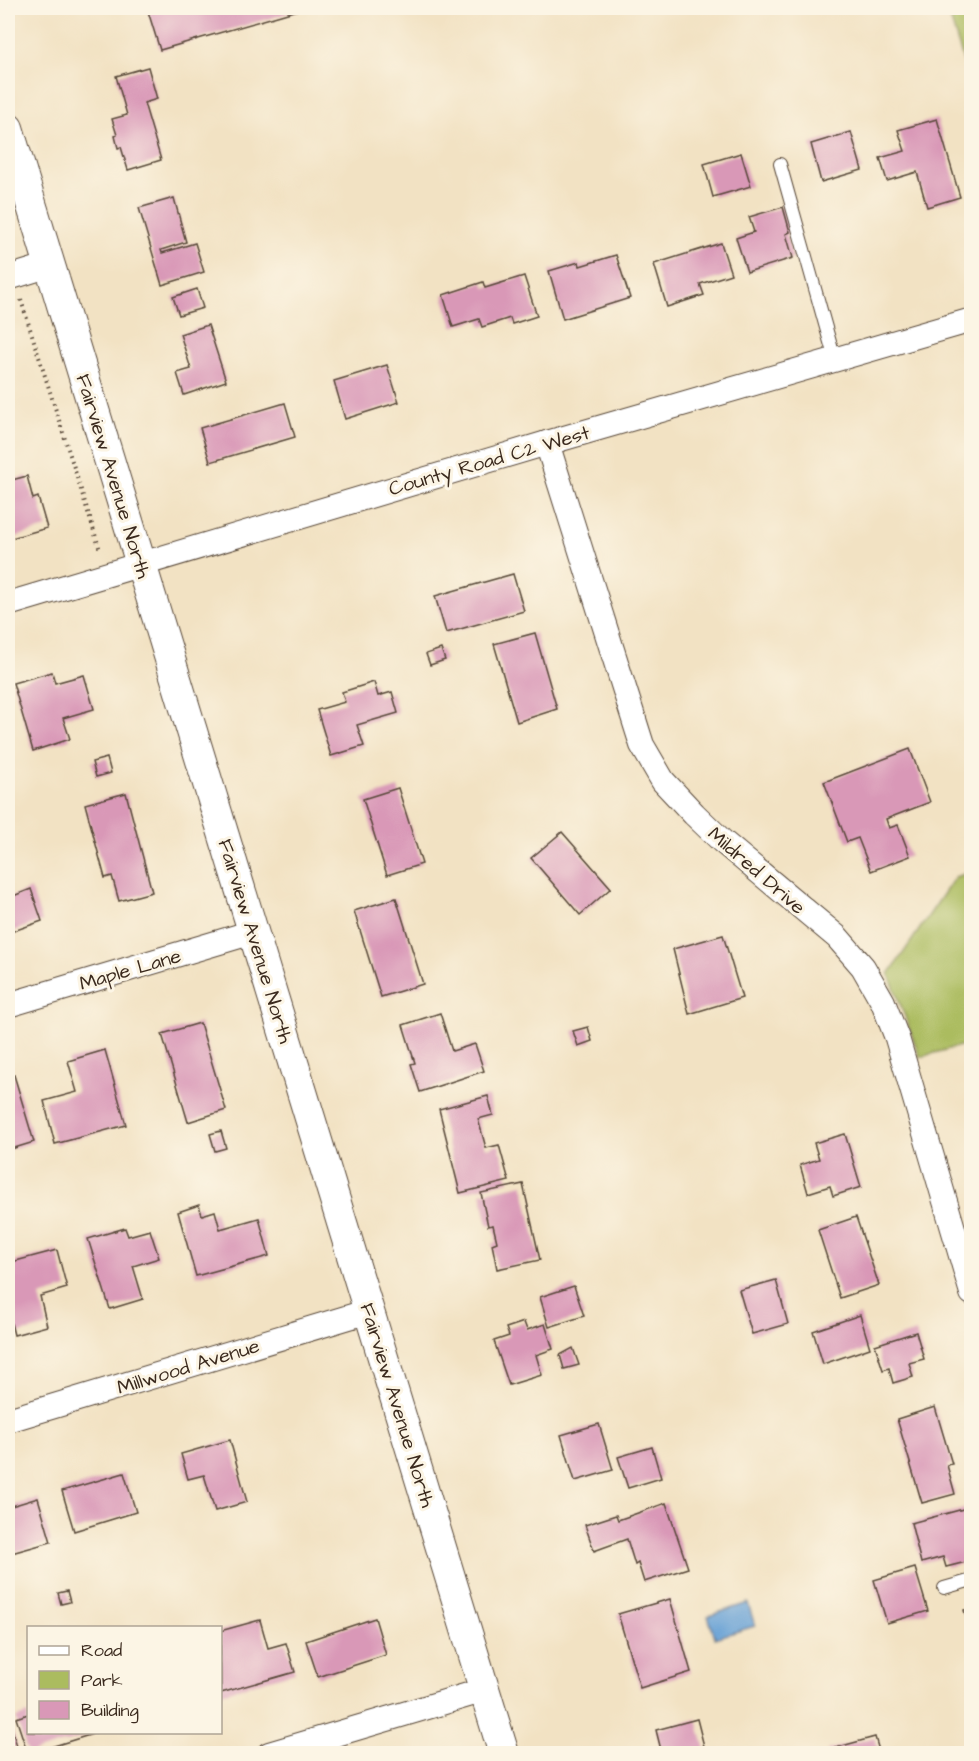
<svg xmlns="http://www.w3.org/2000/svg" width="979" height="1761" font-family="'Architects Daughter',sans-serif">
  <rect width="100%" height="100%" fill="#fcf5e5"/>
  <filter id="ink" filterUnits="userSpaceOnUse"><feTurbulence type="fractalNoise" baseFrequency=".0167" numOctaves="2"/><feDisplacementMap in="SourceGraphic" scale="12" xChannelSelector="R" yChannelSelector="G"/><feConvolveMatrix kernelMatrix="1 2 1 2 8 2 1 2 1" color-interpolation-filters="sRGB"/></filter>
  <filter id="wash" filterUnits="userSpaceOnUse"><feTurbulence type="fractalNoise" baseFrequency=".008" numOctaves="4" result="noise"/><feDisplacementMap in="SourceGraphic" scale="24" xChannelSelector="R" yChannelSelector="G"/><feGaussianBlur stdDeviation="1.35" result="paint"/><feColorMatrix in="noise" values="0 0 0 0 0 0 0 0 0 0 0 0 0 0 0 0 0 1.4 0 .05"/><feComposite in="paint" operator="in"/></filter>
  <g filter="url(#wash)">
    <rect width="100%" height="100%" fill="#f2e2c3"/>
    <g fill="#abbc5f" stroke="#73733e" stroke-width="1.5">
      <path d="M947 8H971V85Z"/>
      <path d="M971 872V1043L920 1057 889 974 955 877Z"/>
    </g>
    <path fill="#66a0d5" stroke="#50657a" stroke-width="1.5" d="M748 1603 755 1626 715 1638 708 1616Z"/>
    <g id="blocks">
      <g fill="#d998b7">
        <path d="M147 8H305L160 50Z"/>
        <path d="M148 67 157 99 144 103 161 160 128 170 121 147 118 148 115 136 117 135 112 119 127 115 116 76Z"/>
        <path d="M937 119 960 197 927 207 917 172 887 181 880 158 905 151 898 130Z"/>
        <path d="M851 132 862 170 821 182 811 144Z"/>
        <path d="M741 153 751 186 713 197 704 164Z"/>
        <path d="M174 198 186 242 161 250 162 253 195 243 204 272 162 285 139 208Z"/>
        <path d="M783 207 790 232 786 234 793 258 747 272 736 238 754 232 749 217Z"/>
        <path d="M721 243 731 274 700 284 704 295 667 307 654 264Z"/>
        <path d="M616 255 630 298 563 319 549 271 579 262 580 266Z"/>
        <path d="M524 276 537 316 512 324 510 318 482 327 479 319 453 327 443 295 483 282 485 288Z"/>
        <path d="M197 289 203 308 179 315 173 297Z"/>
        <path d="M208 325 226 381 184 395 177 373 191 369 180 334Z"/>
        <path d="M387 365 399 402 345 419 334 381Z"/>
        <path d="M285 403 295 437 210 462 200 428Z"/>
        <path d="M27 476 33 499 38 497 47 528 8 539V481Z"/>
        <path d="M513 574 524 611 446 633 435 596Z"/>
        <path d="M535 633 557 709 517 722 494 644Z"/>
        <path d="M441 649 445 660 430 665 426 654Z"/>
        <path d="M52 672 55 683 84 675 94 709 63 718 70 739 33 751 13 683Z"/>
        <path d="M374 682 378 696 392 692 398 713 357 725 364 746 331 756 317 710 345 702 342 692Z"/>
        <path d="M910 749 930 802 886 819 889 828 898 825 910 856 871 871 858 838 847 842 824 782Z"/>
        <path d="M107 758 111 773 96 777 92 762Z"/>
        <path d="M398 788 422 864 387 875 363 799Z"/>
        <path d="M126 793 152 892 119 901 112 876 105 878 85 804Z"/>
        <path d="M562 832 611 888 580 915 531 858Z"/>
        <path d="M31 889 42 921 8 933V898Z"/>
        <path d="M396 898 423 984 381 997 354 911Z"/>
        <path d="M723 935 742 998 689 1014 673 949Z"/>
        <path d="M440 1013 452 1051 475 1044 484 1071 420 1092 411 1064 415 1063 403 1025Z"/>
        <path d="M200 1023 226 1110 188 1122 162 1034Z"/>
        <path d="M588 1027 592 1041 578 1046 573 1031Z"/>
        <path d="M105 1050 126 1125 55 1144 44 1101 77 1092 68 1061Z"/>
        <path d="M14 1075 34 1142 8 1150V1077Z"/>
        <path d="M488 1096 493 1115 478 1119 486 1148 499 1145 509 1181 460 1193 439 1109Z"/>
        <path d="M221 1131 226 1148 215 1151 210 1134Z"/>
        <path d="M845 1134 861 1187 833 1196 830 1186 808 1193 800 1165 819 1159 814 1143Z"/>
        <path d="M523 1184 540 1260 497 1269 492 1244 497 1242 493 1225 488 1226 481 1193Z"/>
        <path d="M199 1205 202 1215 215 1211 220 1229 259 1218 269 1256 196 1276 178 1212Z"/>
        <path d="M856 1217 879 1285 840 1298 818 1230Z"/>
        <path d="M125 1228 128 1236 150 1230 159 1258 133 1266 143 1299 110 1309 88 1239Z"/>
        <path d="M57 1250 67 1288 40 1296 47 1326 14 1335 8 1311V1263Z"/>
        <path d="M776 1280 788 1324 752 1334 739 1290Z"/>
        <path d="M574 1286 584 1316 549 1327 540 1297Z"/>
        <path d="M860 1315 870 1348 823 1364 813 1331Z"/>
        <path d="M524 1322 527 1330 545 1324 553 1349 536 1355 542 1375 509 1385 494 1341 509 1336 506 1328Z"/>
        <path d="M916 1332 924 1359 909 1363 913 1377 893 1383 889 1368 883 1370 875 1345Z"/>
        <path d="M573 1348 579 1365 564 1369 560 1355Z"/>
        <path d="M935 1407 952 1464 947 1465 955 1494 922 1503 897 1419Z"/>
        <path d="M599 1424 613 1470 575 1481 561 1435Z"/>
        <path d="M230 1440 247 1502 215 1511 204 1475 188 1479 181 1454Z"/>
        <path d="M652 1447 661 1478 628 1488 618 1457Z"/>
        <path d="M124 1473 136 1512 74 1531 62 1491Z"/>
        <path d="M38 1498 51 1542 8 1554V1507Z"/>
        <path d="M666 1503 688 1568 644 1582 638 1563 635 1565 627 1539 594 1551 585 1525 616 1515 618 1520Z"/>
        <path d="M967 1508 972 1524V1547L966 1548 970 1561 946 1567 943 1557 921 1563 911 1523Z"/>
        <path d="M915 1568 928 1611 887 1623 874 1580Z"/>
        <path d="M67 1591 70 1602 61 1604 58 1593Z"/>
        <path d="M670 1599 691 1672 640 1688 618 1614Z"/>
        <path d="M972 1608V1636H971L964 1610Z"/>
        <path d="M375 1618 386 1655 318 1677 306 1641Z"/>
        <path d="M260 1620 268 1648 286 1643 295 1672 221 1693 220 1631Z"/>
        <path d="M28 1714V1732L96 1733 28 1754 16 1718Z"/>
        <path d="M8 1716 17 1746 8 1749Z"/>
        <path d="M697 1719 706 1754H662L656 1730Z"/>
        <path d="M875 1737 880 1754H828L827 1750Z"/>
      </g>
    </g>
  </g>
  <g filter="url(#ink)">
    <use href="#blocks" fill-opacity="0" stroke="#564637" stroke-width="1.5"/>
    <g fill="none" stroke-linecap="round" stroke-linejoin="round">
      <defs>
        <g id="service">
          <path d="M780 164 835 360"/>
          <path d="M944 1588 972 1580"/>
        </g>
        <g id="minor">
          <path d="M8 278 50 265"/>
          <path d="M547 443 642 745 663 781 694 814 722 841 837 937 863 967 883 1002 897 1038 972 1293"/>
          <path d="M8 604 547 443 972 320"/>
          <path d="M8 1005 253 932"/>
          <path d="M8 1420 369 1311"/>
          <path d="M269 1754 485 1690"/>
        </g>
        <path id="tertiary" d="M8 128 504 1754"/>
      </defs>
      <use href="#service" stroke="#564637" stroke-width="14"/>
      <use href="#minor" stroke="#564637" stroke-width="26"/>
      <use href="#tertiary" stroke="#564637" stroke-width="32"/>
      <path stroke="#564637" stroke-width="4" stroke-dasharray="1.5 4.5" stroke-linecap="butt" d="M21 300 100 550"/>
      <use href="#service" stroke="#fff" stroke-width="12"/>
      <use href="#minor" stroke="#fff" stroke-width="24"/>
      <use href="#tertiary" stroke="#fff" stroke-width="30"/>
    </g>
  </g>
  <g text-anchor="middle" stroke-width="6" stroke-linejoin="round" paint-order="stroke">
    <g font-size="20" fill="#3b2a1e" stroke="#fcf5e5">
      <text transform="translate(489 460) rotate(-16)" y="7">County Road C2 West</text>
      <text transform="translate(114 476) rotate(73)" y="7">Fairview Avenue North</text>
      <text transform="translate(757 870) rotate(41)" y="7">Mildred Drive</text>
      <text transform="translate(256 941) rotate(73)" y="7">Fairview Avenue North</text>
      <text transform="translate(130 969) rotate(-16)" y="7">Maple Lane</text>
      <text transform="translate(188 1366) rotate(-17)" y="7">Millwood Avenue</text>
      <text transform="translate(398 1405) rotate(73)" y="7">Fairview Avenue North</text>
    </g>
  </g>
  <rect width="979" height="1761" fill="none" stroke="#fcf5e5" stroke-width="30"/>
  <rect x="27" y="1626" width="195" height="108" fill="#fcf5e5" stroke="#afa495" stroke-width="1.5"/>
  <rect x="39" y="1646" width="30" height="9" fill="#ffffff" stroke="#afa495" stroke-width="1.5"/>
  <text x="81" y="1656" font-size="18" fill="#3b2a1e">Road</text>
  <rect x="39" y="1671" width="30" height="18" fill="#abbc5f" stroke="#afa495" stroke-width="1.5"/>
  <text x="81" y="1686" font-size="18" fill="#3b2a1e">Park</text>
  <rect x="39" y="1701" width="30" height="18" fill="#d998b7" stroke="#afa495" stroke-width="1.5"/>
  <text x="81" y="1716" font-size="18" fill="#3b2a1e">Building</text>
</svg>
